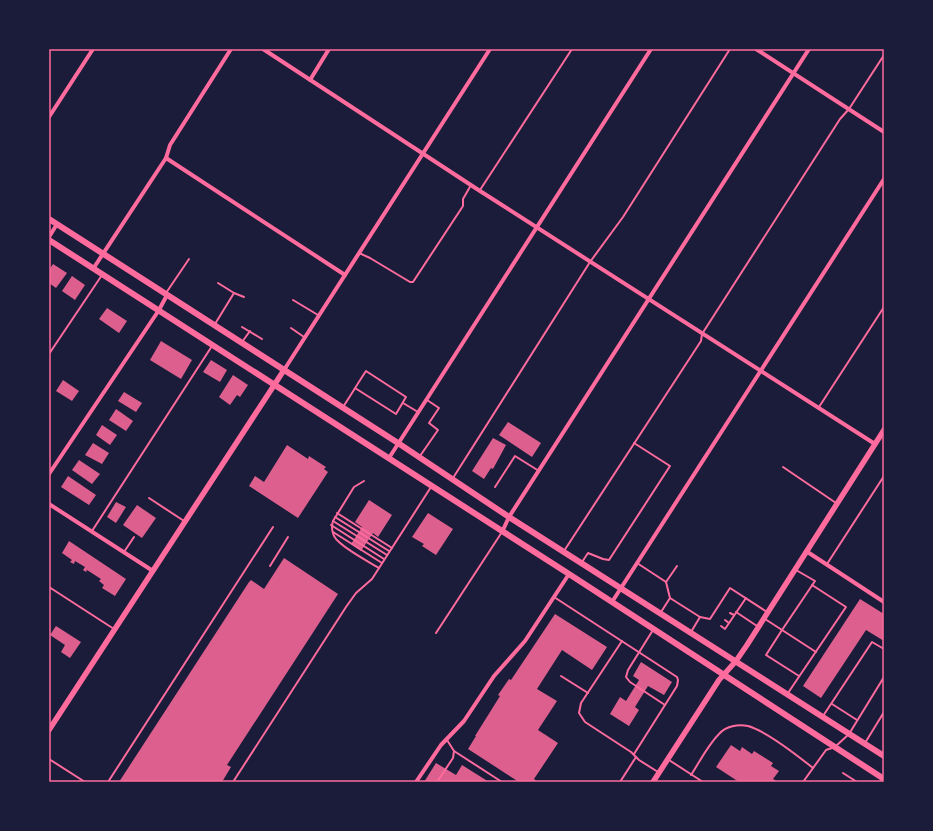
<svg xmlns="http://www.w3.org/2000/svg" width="933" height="831" font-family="Figtree,sans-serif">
  <rect width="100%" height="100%" fill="#1b1b3a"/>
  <g fill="#dd5f8e">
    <path d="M53 264 67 273 56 288 49 283V270Z"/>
    <path d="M72 276 85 285 75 300 62 291Z"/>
    <path d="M107 308 127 321 119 333 99 319Z"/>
    <path d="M161 341 192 360 181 379 150 360Z"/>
    <path d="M211 360 227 370 220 382 203 372Z"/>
    <path d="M233 375 248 385 240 397 237 395 230 405 219 397Z"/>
    <path d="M63 380 79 391 72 401 56 391Z"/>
    <path d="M124 392 142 403 136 412 118 401Z"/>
    <path d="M116 409 133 421 126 431 109 420Z"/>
    <path d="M508 422 541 443 532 457 499 435Z"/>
    <path d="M102 425 117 435 110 445 96 435Z"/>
    <path d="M493 438 506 445 493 469 491 468 484 479 472 471Z"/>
    <path d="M93 443 109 453 102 464 85 455Z"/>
    <path d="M287 445 308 459 309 456 326 467 324 469 328 472 298 518 249 486 255 476 264 482Z"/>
    <path d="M79 460 100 474 92 484 72 470Z"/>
    <path d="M68 476 96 495 89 505 61 487Z"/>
    <path d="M369 500 392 515 378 537 373 533 361 551 351 544 362 527 355 522Z"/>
    <path d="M116 502 126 507 116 523 107 517Z"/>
    <path d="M137 505 156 518 142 538 123 525Z"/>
    <path d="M428 513 453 529 436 555 422 546 424 544 412 537Z"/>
    <path d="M69 541 126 579 115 596 102 588 104 585 99 581 101 579 87 570 86 572 83 570 85 567 75 561 74 564 70 562 72 560 62 553Z"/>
    <path d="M284 558 338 594 227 765 231 767 222 782H119L249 582 251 580 264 589Z"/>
    <path d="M860 599 884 614V641L866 630 821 698 803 686Z"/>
    <path d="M555 614 607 647 592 670 562 650 537 689 557 701 538 730 558 743 534 779 538 782H519L468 749 476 736H475L500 696 498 695 509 679 511 680Z"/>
    <path d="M56 626 81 642 70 658 61 652 65 645 50 635Z"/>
    <path d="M641 662 672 682 664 695 648 686 635 707 639 710 629 726 610 714 620 697 626 701 639 680 633 676Z"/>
    <path d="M731 745 740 751 742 747 752 754 754 751 773 763 771 766 779 771 773 779 778 782H739L716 767Z"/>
    <path d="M436 763 456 775 462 765 489 782H424Z"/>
  </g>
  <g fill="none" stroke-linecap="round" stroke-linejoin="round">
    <g stroke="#ff6b9d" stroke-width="2">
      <path d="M480 190 572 49"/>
      <path d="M359 253 370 258 410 282H413L463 206V199L471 185"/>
      <path d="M166 293 189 259"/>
      <path d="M234 293 244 297"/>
      <path d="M293 300 318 315"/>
      <path d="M215 324 234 293 218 283"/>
      <path d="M242 327 262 339"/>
      <path d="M291 328 304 337"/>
      <path d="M242 342 250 331"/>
      <path d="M49 354 102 275"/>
      <path d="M403 403 418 412"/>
      <path d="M343 407C351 395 358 383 366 371L406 397 396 414 355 388"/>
      <path d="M819 407 884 307"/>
      <path d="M420 456 438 430 429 423 439 408 427 400"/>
      <path d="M783 467 836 503"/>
      <path d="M453 478 590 262 623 217 730 49"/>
      <path d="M364 481 354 487 333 521C331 527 332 536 338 541 348 551 366 560 379 568"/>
      <path d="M495 487 515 456 539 471"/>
      <path d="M149 498 184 521"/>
      <path d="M337 513 392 548"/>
      <path d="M335 517 389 551"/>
      <path d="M333 521 387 555"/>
      <path d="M331 525 384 559"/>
      <path d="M92 531 212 346"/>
      <path d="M333 532 382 563"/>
      <path d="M564 551 701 341 702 334 840 119 849 109 884 55"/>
      <path d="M124 552 134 537"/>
      <path d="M582 562 588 553 603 559 609 560 670 466 634 443"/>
      <path d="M637 563 666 582 670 598 700 617 710 619 730 588 767 612"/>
      <path d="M827 564 884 476"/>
      <path d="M270 566 288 537"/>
      <path d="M796 570 815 581 782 630 816 652"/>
      <path d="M666 582 677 566"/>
      <path d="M49 587 114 629"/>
      <path d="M554 597 677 677 678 680 677 686 634 754"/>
      <path d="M661 612 670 598"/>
      <path d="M736 612 757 626"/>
      <path d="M730 613 734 615"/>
      <path d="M765 619 782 630 766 655 799 676"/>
      <path d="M725 620 729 623"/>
      <path d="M721 626 725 629 746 598"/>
      <path d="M653 630 628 670 626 677 630 682 665 705"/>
      <path d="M691 632 700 617"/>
      <path d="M436 633 502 532"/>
      <path d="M622 641 581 703 579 713 585 722 631 752 639 760 658 772"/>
      <path d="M561 676 588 693"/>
      <path d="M788 693 846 607 812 585"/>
      <path d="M832 704 857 720"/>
      <path d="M823 716 872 642 884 649"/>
      <path d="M865 743 884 712"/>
      <path d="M836 746 849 734 884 677"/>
      <path d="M454 751 502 782"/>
      <path d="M49 759 85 782"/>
      <path d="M669 760 703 782"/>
      <path d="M843 773 857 782"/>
      <path d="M691 775C700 761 708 745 719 734 726 726 738 724 748 726 766 731 798 756 813 768"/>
      <path d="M108 782 273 527"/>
      <path d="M233 782 346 607 356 593 372 579 431 487"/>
      <path d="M437 782 453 758 454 751 447 740"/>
      <path d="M620 782 636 757"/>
      <path d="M803 782 826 750 832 748"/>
    </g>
    <g stroke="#ff6b9d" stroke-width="4">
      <path d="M263 49 480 191 875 444"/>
      <path d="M756 49 884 132"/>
      <path d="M310 80 329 49"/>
      <path d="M49 117 93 49"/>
      <path d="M166 158 345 275"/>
      <path d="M49 237 57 224"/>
      <path d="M93 269 166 158 170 145 231 49"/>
      <path d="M284 370 490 49"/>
      <path d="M389 458 651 49"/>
      <path d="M49 474 159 310 167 295"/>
      <path d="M49 504 153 571"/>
      <path d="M502 532 509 517 809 49"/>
      <path d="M806 551 884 602"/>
      <path d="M612 602 884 179"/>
      <path d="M416 782 441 745 464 721 494 676 525 641 569 574"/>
    </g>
    <g stroke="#ff6b9d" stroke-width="5.5">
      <path d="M49 730 284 370"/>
      <path d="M653 782 719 680 736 661 747 645 884 430"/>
    </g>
    <g stroke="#ff6b9d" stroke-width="6">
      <path d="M49 219 398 443 509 517 884 756"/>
      <path d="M49 240 569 574 884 779"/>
    </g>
  </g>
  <rect width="933" height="831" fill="none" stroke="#1b1b3a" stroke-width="100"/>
  <rect x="50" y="50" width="833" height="731" fill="none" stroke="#ff6b9d" stroke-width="1.5"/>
</svg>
